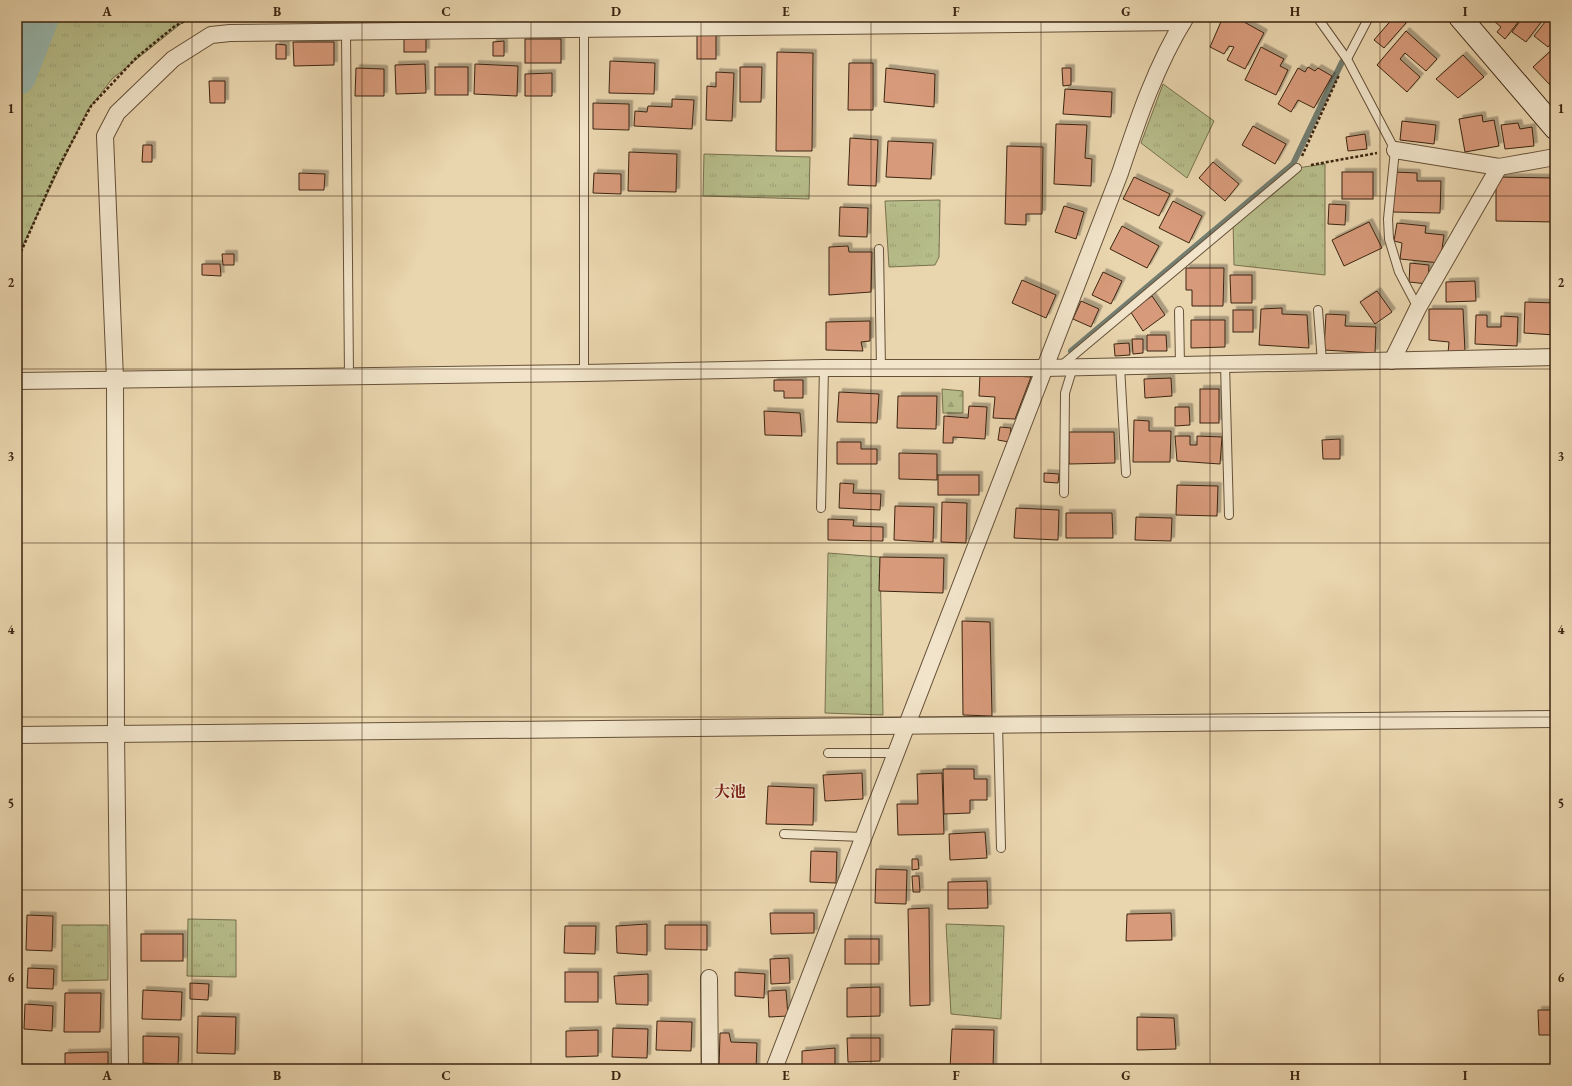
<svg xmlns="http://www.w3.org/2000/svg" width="1572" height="1086" font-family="'EB Garamond','Noto Serif JP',serif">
  <defs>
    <pattern id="grass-tufts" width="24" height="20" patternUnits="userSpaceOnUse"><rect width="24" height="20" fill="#b6bd8a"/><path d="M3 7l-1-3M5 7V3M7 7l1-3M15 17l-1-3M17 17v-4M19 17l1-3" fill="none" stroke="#9da276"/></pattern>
    <pattern id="forest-firs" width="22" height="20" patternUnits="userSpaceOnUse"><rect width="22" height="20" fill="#b6bd8a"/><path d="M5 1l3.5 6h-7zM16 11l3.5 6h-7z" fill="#9da276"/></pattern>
    <filter id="shadow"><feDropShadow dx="3.5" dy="-3.5" stdDeviation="0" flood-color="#0004"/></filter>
  </defs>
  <rect width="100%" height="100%" fill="#e9d5ae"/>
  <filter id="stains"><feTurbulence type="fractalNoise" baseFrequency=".005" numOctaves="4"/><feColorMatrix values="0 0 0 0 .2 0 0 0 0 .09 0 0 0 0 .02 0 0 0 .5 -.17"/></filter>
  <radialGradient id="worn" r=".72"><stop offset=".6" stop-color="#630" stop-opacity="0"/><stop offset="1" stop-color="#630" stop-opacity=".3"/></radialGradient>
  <g fill="url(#grass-tufts)" stroke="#78714e">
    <path d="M58 17H193L183 22 112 79 87 111 17 257V71Z"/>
    <path d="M1163 84 1214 121 1187 178 1141 143Z"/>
    <path d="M704 154 810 157 809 199 703 196Z"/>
    <path d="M1325 164V275L1234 265 1233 221 1297 168Z"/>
    <path d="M940 200 939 257 935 265 889 267 885 201Z"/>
    <path d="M828 553 880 557 883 715 825 713Z"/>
    <path d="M188 919 236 920V977L187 976Z"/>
    <path d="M946 924 1004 926 1001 1019 951 1014Z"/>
    <path d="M62 925H108V980L62 981Z"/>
  </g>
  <path fill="url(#forest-firs)" stroke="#78714e" d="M942 389 963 391V413H943Z"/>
  <path fill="#98b8b0" stroke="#737d70" d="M20 17H58L17 71V21Z"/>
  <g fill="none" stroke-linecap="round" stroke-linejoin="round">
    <g stroke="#6a6e60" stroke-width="1">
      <path d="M17 56 46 17"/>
      <path d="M17 64 53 17"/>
    </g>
    <path stroke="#737d70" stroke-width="6" d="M1071 351 1293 164 1342 62"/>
    <path stroke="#98b8b0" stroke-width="38" d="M17 76 40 17"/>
  </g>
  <g fill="#d79a7a" stroke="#3b2511" filter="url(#shadow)">
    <path d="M1223 17H1235L1264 33 1245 69 1227 60 1234 47 1229 46 1224 54 1210 47Z"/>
    <path d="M1394 17H1399L1406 23 1384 48 1374 40Z"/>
    <path d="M1489 17H1522L1505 39 1497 32 1501 27Z"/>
    <path d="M1523 17H1545L1526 42 1512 32Z"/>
    <path d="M1549 17H1555V38L1548 47 1534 36Z"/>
    <path d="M1406 31 1437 59 1426 71 1405 53 1400 59 1420 77 1407 92 1377 65Z"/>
    <rect x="697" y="33" width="19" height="26"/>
    <rect x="404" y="38" width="22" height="14"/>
    <rect x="525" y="39" width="36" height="24"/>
    <path d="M504 41V56H493V42Z"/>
    <path d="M293 42H334V65L294 66Z"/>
    <path d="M276 44 286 45V59H276Z"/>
    <path d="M1261 47 1284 59 1280 66 1288 70 1276 95 1245 80Z"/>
    <path d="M1555 47V81L1550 85 1533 67Z"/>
    <path d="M777 52 813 53 812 151H776Z"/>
    <path d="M1463 55 1484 77 1458 98 1436 79Z"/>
    <path d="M610 61 655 63 654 94 609 93Z"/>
    <path d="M849 63H873V110H848Z"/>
    <path d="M425 64 426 93 396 94 395 65Z"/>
    <path d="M475 64 518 66 517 96 474 94Z"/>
    <rect x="435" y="67" width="33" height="28"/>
    <path d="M740 67H762L761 102H740Z"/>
    <path d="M1308 67 1315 71 1318 68 1332 76 1314 108 1298 100 1291 112 1278 104 1298 68 1305 72Z"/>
    <path d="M356 68 384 69V96H355Z"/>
    <path d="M886 68 935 74 934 107 884 102Z"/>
    <path d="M1062 68H1071V85L1063 86Z"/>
    <path d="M716 72 734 73 732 121 706 120 707 86 716 87Z"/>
    <path d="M552 73V96H525V74Z"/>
    <path d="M209 81H225V103H210Z"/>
    <path d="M1065 89 1112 92 1111 117 1063 114Z"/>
    <path d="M672 99 694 100 692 129 634 126 635 111 647 112 648 106 672 107Z"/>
    <path d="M593 103 629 104V130L593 129Z"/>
    <path d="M1482 115 1483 122 1494 120 1499 146 1465 152 1459 119Z"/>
    <path d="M1402 121 1436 125 1434 144 1400 140Z"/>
    <path d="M1518 123 1520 129 1532 127 1534 146 1505 149 1501 125Z"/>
    <path d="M1056 124 1087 125 1085 158 1092 159 1091 186 1054 184Z"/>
    <path d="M1253 126 1286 144 1275 164 1242 145Z"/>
    <path d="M1365 134 1367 149 1348 151 1346 137Z"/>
    <path d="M850 138 878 140 876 186 848 185Z"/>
    <path d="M888 141 933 143 931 179 886 177Z"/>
    <path d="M143 145H152V162H142Z"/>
    <path d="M1007 146 1043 147 1042 214H1026V225L1005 224Z"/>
    <path d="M629 152 677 154 676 192 628 191Z"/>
    <path d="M1213 162 1239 184 1225 201 1199 178Z"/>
    <rect x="1342" y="172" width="31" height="27"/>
    <path d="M1394 172 1417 173V181H1441L1440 213 1393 212Z"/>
    <path d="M299 173 325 174 324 190H299Z"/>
    <path d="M594 173 621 174V194L593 193Z"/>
    <path d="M1134 177 1170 194 1159 216 1123 199Z"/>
    <path d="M1496 177 1555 178V222L1496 221Z"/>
    <path d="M1173 201 1202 216 1189 243 1159 228Z"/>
    <path d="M1329 204 1346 205 1345 225 1328 224Z"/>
    <path d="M1064 206 1084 212 1076 239 1055 232Z"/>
    <path d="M840 207 868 208 867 237 839 236Z"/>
    <path d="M1369 222 1382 248 1344 266 1332 240Z"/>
    <path d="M1397 223 1426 226 1425 233 1444 235 1440 263 1400 259 1402 243 1394 241Z"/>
    <path d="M1122 226 1159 246 1147 268 1110 249Z"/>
    <path d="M848 246 849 252H872L871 292 829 295V247Z"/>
    <path d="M222 254H234V265H223Z"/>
    <path d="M1410 263 1429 265 1428 284 1409 282Z"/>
    <path d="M202 264H220L221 276 202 275Z"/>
    <path d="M1186 268H1224L1223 306H1192V290H1186Z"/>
    <path d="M1103 272 1122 281 1111 304 1092 295Z"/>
    <path d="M1230 275H1252V303H1231Z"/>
    <path d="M1022 280 1056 295 1046 318 1012 303Z"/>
    <path d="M1475 281 1476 301 1446 302V282Z"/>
    <path d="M1377 291 1392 312 1375 324 1360 302Z"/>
    <path d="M1152 296 1165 315 1143 331 1130 311Z"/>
    <path d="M1081 301 1099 309 1091 327 1073 319Z"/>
    <path d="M1525 302 1555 303V335L1524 333Z"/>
    <path d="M1282 308V314L1307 315 1309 348 1259 345 1261 309Z"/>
    <path d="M1429 309H1463L1465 352 1448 353 1449 342 1429 340Z"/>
    <rect x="1233" y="310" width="20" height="22"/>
    <path d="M1326 314 1346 315 1345 326 1376 327 1375 353 1324 350Z"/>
    <path d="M1476 315H1487V327H1501V316L1518 317 1517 346 1475 344Z"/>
    <path d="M1191 320H1225V347L1191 348Z"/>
    <path d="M870 321V341L861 342 863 351 826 350V322Z"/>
    <path d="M1147 335H1166L1167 351H1147Z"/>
    <path d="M1132 339H1143V353L1133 354Z"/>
    <path d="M1129 343 1130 355 1115 356 1114 344Z"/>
    <path d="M980 374 1031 377 1015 419 993 418 995 397 979 396Z"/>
    <path d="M1171 378 1172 396 1145 398 1144 379Z"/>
    <path d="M774 380H803V398H784V391H774Z"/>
    <rect x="1200" y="389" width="19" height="34"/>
    <path d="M839 392 879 394 877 423 837 422Z"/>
    <path d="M898 396H937L936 429 897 428Z"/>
    <path d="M969 406 987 407 985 439 953 437V443H943L944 416 968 418Z"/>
    <path d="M1175 407H1189L1190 425 1175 426Z"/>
    <path d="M764 411 800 413 802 436 765 435Z"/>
    <path d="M1134 420 1149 421V431H1171L1170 462H1133Z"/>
    <path d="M1000 427 1011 428 1009 442 998 440Z"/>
    <path d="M1069 432H1114L1115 463 1069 464Z"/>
    <path d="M1175 436H1190V445H1197V436L1222 437 1220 464 1177 461Z"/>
    <path d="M1340 439V459H1323L1322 440Z"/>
    <path d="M837 442H861V449H877V464H837Z"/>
    <path d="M899 453 937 454V480L899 479Z"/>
    <path d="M1044 473 1059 474 1058 483 1044 482Z"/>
    <rect x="938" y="475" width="41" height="20"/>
    <path d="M840 483 854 484 853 493 881 494 880 510 839 508Z"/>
    <path d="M1177 485 1218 486 1217 516 1176 515Z"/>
    <path d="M942 502 967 503 966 543 941 542Z"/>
    <path d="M895 506 934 507 933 542 894 540Z"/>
    <path d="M1016 508 1059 510 1058 540 1014 538Z"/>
    <path d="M1066 513H1112L1113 538H1066Z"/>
    <path d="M1136 517 1172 518 1171 541 1135 540Z"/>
    <path d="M828 519 854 520 853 526 883 527V541L828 540Z"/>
    <path d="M880 557 944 558 943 593 879 591Z"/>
    <path d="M962 621 990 622 992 716 963 715Z"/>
    <path d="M943 769H974V779H987V800H970V813L944 814Z"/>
    <path d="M862 773 863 799 825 801 823 775Z"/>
    <path d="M942 773 944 834 898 835 897 804H918L917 774Z"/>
    <path d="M768 786 814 788 813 825 766 824Z"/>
    <path d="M985 832 987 858 950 860 949 834Z"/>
    <path d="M811 851 837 852 836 883 810 882Z"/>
    <path d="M912 859H918L919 869 912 870Z"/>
    <path d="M876 869 907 870 906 904 875 903Z"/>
    <path d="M912 876H919L920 892H913Z"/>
    <path d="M987 881 988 908 948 909V882Z"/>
    <path d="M929 908 930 1005 910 1006 908 909Z"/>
    <path d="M770 913H814V933L771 934Z"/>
    <path d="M1171 913 1172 940 1126 941 1127 914Z"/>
    <rect x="1552" y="914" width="3" height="12"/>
    <path d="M27 915 53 916 52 951 26 950Z"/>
    <path d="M647 924V955L617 953 616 926Z"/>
    <path d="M665 925H707V950L665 949Z"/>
    <path d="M565 926H596L595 954 564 953Z"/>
    <rect x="141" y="934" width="42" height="27"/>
    <rect x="845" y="939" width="34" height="25"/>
    <rect x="1553" y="950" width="2" height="11"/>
    <path d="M789 958 790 983 771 984 770 959Z"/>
    <path d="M28 968 54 969 53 989 27 988Z"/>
    <rect x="565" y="972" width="33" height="30"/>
    <path d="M735 972 765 974 764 998 735 996Z"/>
    <path d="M648 974V1005L616 1004 614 976Z"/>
    <path d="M190 983 209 984 208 1000 190 999Z"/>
    <path d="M880 987V1016L847 1017V988Z"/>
    <path d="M143 990 182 992 181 1020 142 1019Z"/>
    <path d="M786 990 788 1016 769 1017 768 991Z"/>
    <path d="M65 993H101L100 1032H64Z"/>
    <path d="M25 1004 53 1006 52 1031 24 1029Z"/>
    <path d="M1538 1010H1555V1035H1539Z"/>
    <path d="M198 1016 236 1017 235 1054 197 1053Z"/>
    <path d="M1137 1017 1174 1018 1176 1049 1137 1050Z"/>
    <path d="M657 1021 692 1022 691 1051 656 1050Z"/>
    <path d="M613 1028 648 1029 647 1058 612 1057Z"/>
    <path d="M952 1029 994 1030 993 1069 950 1068Z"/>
    <path d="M598 1030V1056L566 1057V1031Z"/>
    <path d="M720 1033H729L731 1042 757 1043 756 1069H719Z"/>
    <path d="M143 1036 179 1037 178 1065 143 1063Z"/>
    <path d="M847 1038H880V1061L848 1062Z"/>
    <path d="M835 1048V1069H802V1051Z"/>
    <path d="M108 1052V1069H65V1053Z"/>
  </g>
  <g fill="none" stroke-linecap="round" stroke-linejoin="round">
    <defs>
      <g id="lane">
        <path d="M1317 17 1347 59 1395 150 1388 219 1389 239 1399 272 1418 308"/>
        <path d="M346 32 349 377"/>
        <path d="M1347 59 1369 17"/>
        <path d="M879 249 881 368"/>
        <path d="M1318 310 1322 362"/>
        <path d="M1179 311 1180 365"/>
        <path d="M1225 364 1229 515"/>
        <path d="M1062 365 1297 168"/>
        <path d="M1120 366 1126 473"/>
        <path d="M584 373V29"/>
        <path d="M1064 493 1065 393 1073 367"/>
        <path d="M821 508 824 368"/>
        <path d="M998 724 1001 848"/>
        <path d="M828 753H889L893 761"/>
        <path d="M784 834 863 837"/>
      </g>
      <g id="street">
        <path d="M1395 150 1499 167 1555 157"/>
        <path d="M1392 361 1418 308 1499 167"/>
        <path d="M17 381 584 373 824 368H1045L1555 357"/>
        <path d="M17 735 1555 719"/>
        <path d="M709 978 710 1069"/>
        <path d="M120 1069 116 734 115 379 105 136 117 113 173 59 211 35 230 33 1183 22"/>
        <path d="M774 1069 1120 173C1138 119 1156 65 1186 17"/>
      </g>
      <path id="secondary" d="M1460 17 1555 128"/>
    </defs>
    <use href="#lane" stroke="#665138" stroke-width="10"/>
    <use href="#street" stroke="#665138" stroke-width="18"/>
    <use href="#secondary" stroke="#3b2511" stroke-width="24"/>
    <g stroke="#3b2511" stroke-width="2.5" stroke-dasharray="3 2" stroke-linecap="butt">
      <path d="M1302 156 1339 75"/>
      <path d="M1311 165 1377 153"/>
      <path d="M17 261 57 170 91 106 137 57 175 26 193 17"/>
    </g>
    <use href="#lane" stroke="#f1e4ca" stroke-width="8"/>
    <use href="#street" stroke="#f1e4ca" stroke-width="16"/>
    <use href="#secondary" stroke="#f1e4ca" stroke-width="22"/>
  </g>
  <path fill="none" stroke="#3b2511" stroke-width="1" stroke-opacity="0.55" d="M192 17V1069M362 17V1069M531 17V1069M701 17V1069M871 17V1069M1041 17V1069M1210 17V1069M1380 17V1069M17 196H1555M17 369H1555M17 543H1555M17 717H1555M17 890H1555"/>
  <g text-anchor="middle" stroke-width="3.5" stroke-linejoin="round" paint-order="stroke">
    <g font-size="16" font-weight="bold" fill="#7a1f14" stroke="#f1e4ca">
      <text x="730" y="797">大池</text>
    </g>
  </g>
  <rect width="1572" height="1086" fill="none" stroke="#e9d5ae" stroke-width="44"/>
  <rect x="22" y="22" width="1528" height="1042" fill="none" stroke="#3b2511" stroke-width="1.5"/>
  <g font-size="13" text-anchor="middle" font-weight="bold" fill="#3b2511">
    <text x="107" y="16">A</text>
    <text x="277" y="16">B</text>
    <text x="446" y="16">C</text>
    <text x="616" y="16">D</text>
    <text x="786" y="16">E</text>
    <text x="956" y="16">F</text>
    <text x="1126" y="16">G</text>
    <text x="1295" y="16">H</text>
    <text x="1465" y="16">I</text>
    <text x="11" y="113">1</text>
    <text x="1561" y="113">1</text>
    <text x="11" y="287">2</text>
    <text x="1561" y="287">2</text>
    <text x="11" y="461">3</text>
    <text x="1561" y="461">3</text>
    <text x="11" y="634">4</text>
    <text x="1561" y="634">4</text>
    <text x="11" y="808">5</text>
    <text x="1561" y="808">5</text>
    <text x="11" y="982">6</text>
    <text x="1561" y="982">6</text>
    <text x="107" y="1080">A</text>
    <text x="277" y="1080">B</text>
    <text x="446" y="1080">C</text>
    <text x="616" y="1080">D</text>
    <text x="786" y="1080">E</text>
    <text x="956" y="1080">F</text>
    <text x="1126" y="1080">G</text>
    <text x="1295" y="1080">H</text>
    <text x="1465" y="1080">I</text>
  </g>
  <rect width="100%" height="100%" filter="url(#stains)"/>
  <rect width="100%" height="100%" fill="url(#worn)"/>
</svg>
